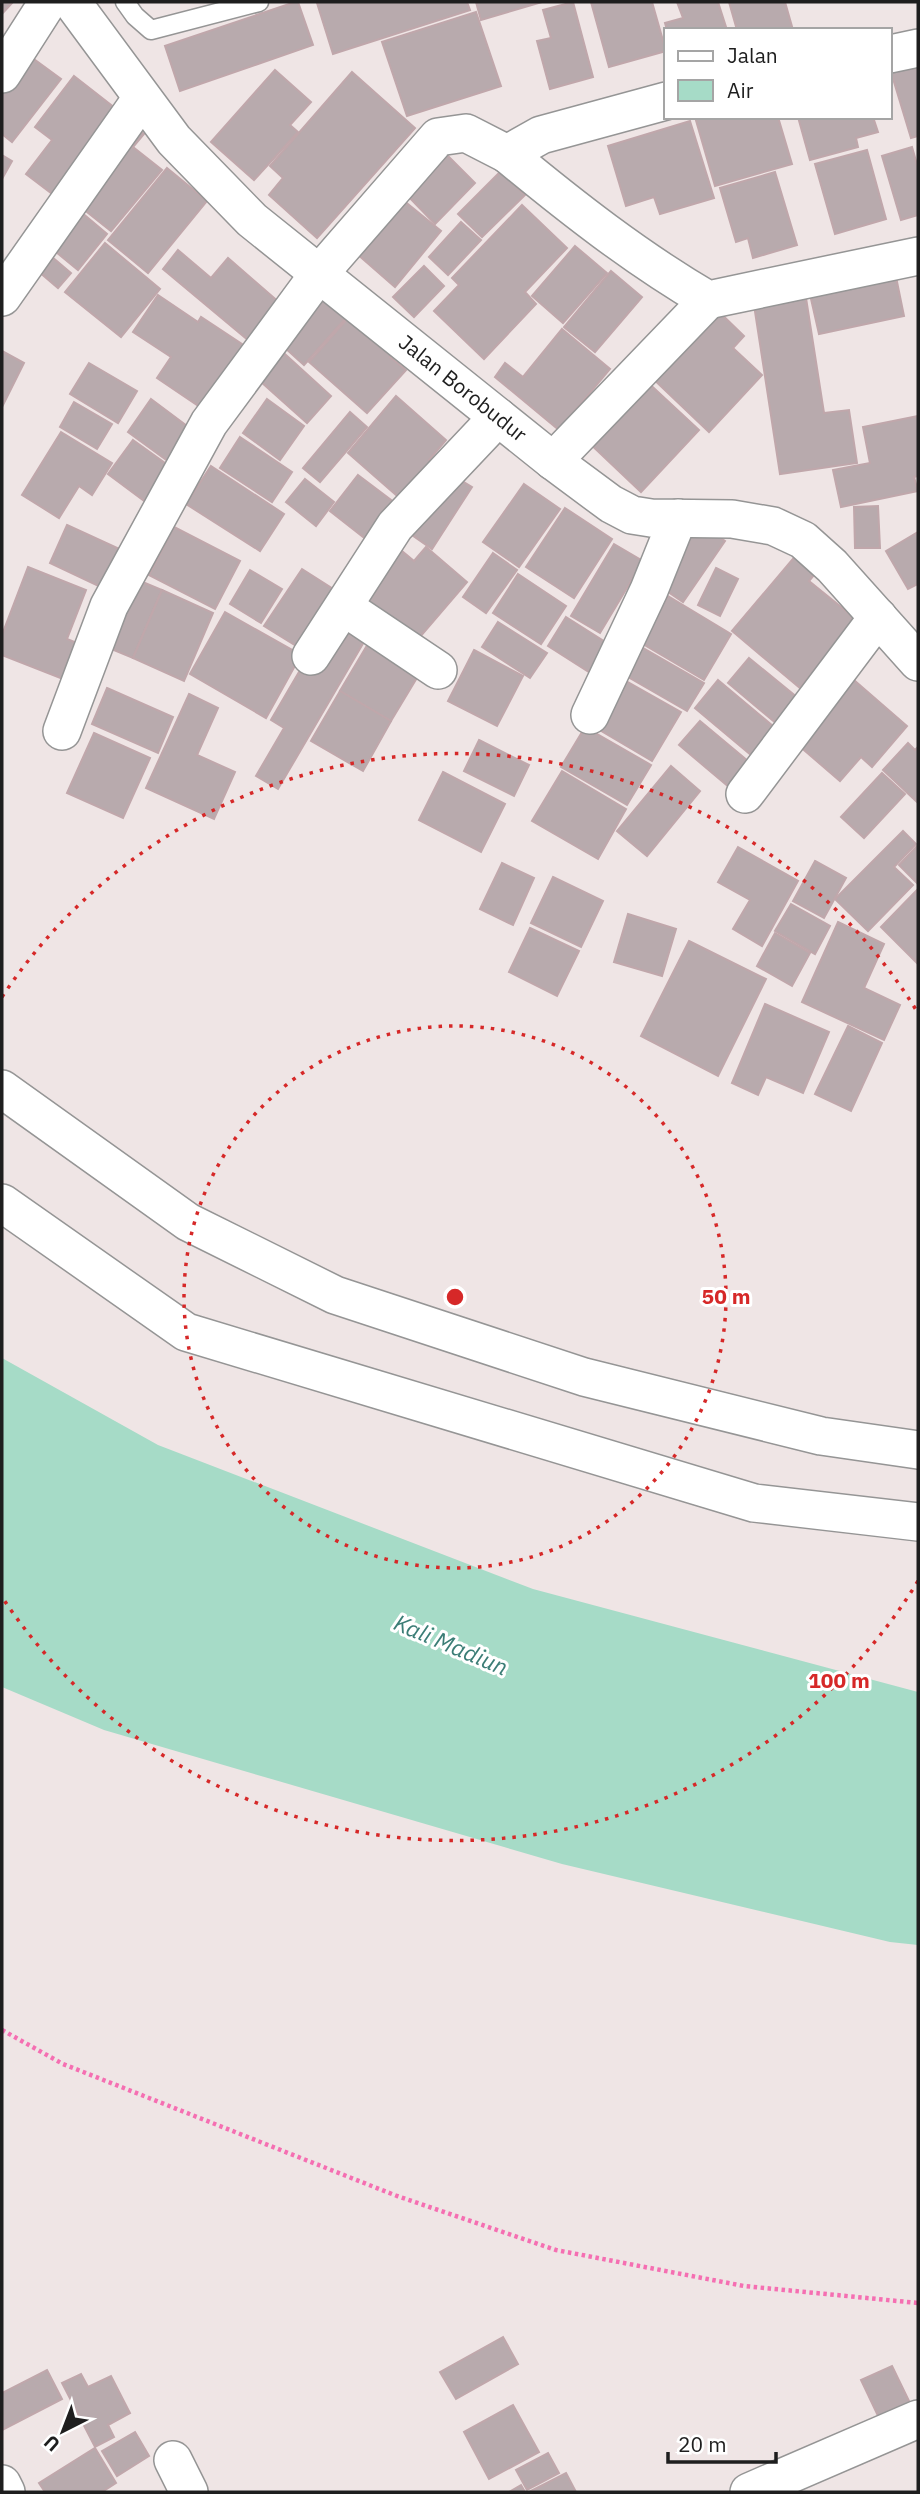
<svg xmlns="http://www.w3.org/2000/svg" width="920" height="2494" font-family="'IBM Plex Sans',sans-serif">
  <rect width="100%" height="100%" fill="#efe5e5"/>
  <path fill="#a6dbc7" d="M2 1358 158 1445 533 1589 918 1692V1945L890 1942 562 1864 104 1730 2 1687Z"/>
  <g fill="#b8aaad" stroke="#c0a7ab" stroke-width="2">
    <path d="M2 2H13L2 14Z"/>
    <path d="M295 2H298L313 45 180 91 165 46Z"/>
    <path d="M320 2H467L470 10 333 54 317 3Z"/>
    <path d="M476 2H542L481 20Z"/>
    <path d="M573 2 593 77 550 89 537 41 551 38 543 10Z"/>
    <path d="M591 2H652L666 51 609 67Z"/>
    <path d="M677 2H718L727 30H667L665 23 683 18Z"/>
    <path d="M729 2H785L793 30H737Z"/>
    <path d="M476 12 501 86 407 116 382 42Z"/>
    <path d="M27 54 61 79 12 142 2 134V88Z"/>
    <path d="M918 65V136L911 138 891 72Z"/>
    <path d="M275 70 311 102 290 125 298 132 254 180 211 142Z"/>
    <path d="M352 72 415 128 317 238 269 195 283 178 270 166Z"/>
    <path d="M74 76 120 112 55 196 26 174 52 140 35 127Z"/>
    <path d="M695 117H778L792 164 715 186Z"/>
    <path d="M798 117H873L878 132 856 138 858 147 810 160Z"/>
    <path d="M690 121 714 198 660 214 654 197 626 206 608 146Z"/>
    <path d="M133 126 144 134 133 147 162 170 111 231 72 200Z"/>
    <path d="M912 147 918 168V215L901 220 882 156Z"/>
    <path d="M867 150 886 219 835 234 815 164Z"/>
    <path d="M445 153 475 183 435 224 405 193Z"/>
    <path d="M2 155 12 161 2 179Z"/>
    <path d="M167 168 207 201 148 273 108 240Z"/>
    <path d="M501 171 525 195 482 237 458 214Z"/>
    <path d="M775 172 797 245 753 258 748 238 736 242 720 188Z"/>
    <path d="M403 200 441 231 395 287 357 254Z"/>
    <path d="M522 205 567 248 525 292 536 304 484 359 434 311 459 285 452 278Z"/>
    <path d="M75 207 107 234 78 270 45 243Z"/>
    <path d="M461 222 481 240 448 275 429 257Z"/>
    <path d="M105 243 160 289 121 337 65 292Z"/>
    <path d="M575 246 607 273 563 323 532 296Z"/>
    <path d="M178 250 211 278 228 258 280 303 248 340 163 269Z"/>
    <path d="M45 251 71 273 58 288 32 266Z"/>
    <path d="M424 266 444 286 414 317 393 297Z"/>
    <path d="M611 271 642 297 595 352 564 327Z"/>
    <path d="M895 272 904 316 819 334 809 290Z"/>
    <path d="M323 282 354 309 304 365 274 338Z"/>
    <path d="M158 295 198 322 201 317 245 346 203 409 157 378 171 357 133 332Z"/>
    <path d="M806 298 824 413 849 410 857 463 780 474 754 305Z"/>
    <path d="M712 305 744 336 733 348 762 375 709 432 648 374Z"/>
    <path d="M355 310 399 348 390 357 406 370 367 413 309 362Z"/>
    <path d="M562 329 610 369 559 430 495 377 505 363 523 377Z"/>
    <path d="M275 345 331 396 307 423 250 372Z"/>
    <path d="M2 351 24 363 2 407Z"/>
    <path d="M89 363 137 391 118 423 70 394Z"/>
    <path d="M643 378 699 430 641 492 586 440Z"/>
    <path d="M396 396 446 440 429 460 442 471 411 508 348 453Z"/>
    <path d="M151 399 195 432 172 464 128 432Z"/>
    <path d="M267 399 304 426 280 460 243 433Z"/>
    <path d="M74 402 112 424 97 449 60 427Z"/>
    <path d="M350 412 367 427 320 482 303 468Z"/>
    <path d="M918 416V476L914 477 918 491 841 507 833 470 870 463 863 427Z"/>
    <path d="M61 432 112 463 92 495 79 486 59 518 22 495Z"/>
    <path d="M240 437 292 472 272 502 220 468Z"/>
    <path d="M133 440 172 468 147 503 108 474Z"/>
    <path d="M211 466 284 514 260 551 186 504Z"/>
    <path d="M449 473 472 487 432 549 409 533Z"/>
    <path d="M358 475 395 503 367 540 330 511Z"/>
    <path d="M305 479 334 502 316 526 286 502Z"/>
    <path d="M524 484 560 509 519 567 483 542Z"/>
    <path d="M878 506 880 548H855L854 507Z"/>
    <path d="M565 508 612 539 574 598 526 567Z"/>
    <path d="M698 522 725 541 683 602 655 583Z"/>
    <path d="M67 525 126 552 109 591 50 563Z"/>
    <path d="M174 527 240 561 215 609 149 575Z"/>
    <path d="M918 532V584L908 589 886 551Z"/>
    <path d="M614 544 643 561 600 633 571 616Z"/>
    <path d="M396 546 414 561 426 547 467 582 413 645 355 596Z"/>
    <path d="M803 547 823 564 809 581 857 620 800 688 732 631Z"/>
    <path d="M493 553 517 570 486 613 463 597Z"/>
    <path d="M28 567 86 590 67 639 82 645 68 681 2 655V635Z"/>
    <path d="M716 568 738 579 720 616 698 605Z"/>
    <path d="M302 569 338 592 301 649 264 626Z"/>
    <path d="M250 570 282 589 261 623 230 604Z"/>
    <path d="M518 574 566 606 541 644 493 613Z"/>
    <path d="M133 578 162 590 133 658 104 646Z"/>
    <path d="M162 590 213 613 184 681 133 658Z"/>
    <path d="M668 596 731 634 704 680 641 643Z"/>
    <path d="M225 612 301 655 266 718 190 674Z"/>
    <path d="M566 617 607 643 589 672 548 646Z"/>
    <path d="M330 619 365 640 278 789 256 776 284 728 271 720Z"/>
    <path d="M498 622 547 653 530 678 482 647Z"/>
    <path d="M369 642 421 671 391 721 340 691Z"/>
    <path d="M638 645 704 683 687 711 621 673Z"/>
    <path d="M474 650 523 676 497 726 448 701Z"/>
    <path d="M749 658 804 703 783 729 728 683Z"/>
    <path d="M847 674 907 726 872 767 861 757 840 781 791 739Z"/>
    <path d="M619 677 681 712 652 761 591 725Z"/>
    <path d="M718 680 780 732 757 760 695 708Z"/>
    <path d="M107 688 173 717 158 753 92 724Z"/>
    <path d="M340 691 391 721 363 771 311 741Z"/>
    <path d="M189 694 218 708 197 755 235 772 214 819 146 788Z"/>
    <path d="M700 721 749 762 729 787 679 745Z"/>
    <path d="M585 727 651 765 627 805 561 767Z"/>
    <path d="M94 733 150 758 123 818 67 793Z"/>
    <path d="M479 740 529 765 514 796 464 771Z"/>
    <path d="M908 743 915 750 918 747V803L883 770Z"/>
    <path d="M671 766 700 791 647 856 617 831Z"/>
    <path d="M562 771 626 809 598 859 532 821Z"/>
    <path d="M443 772 505 804 481 852 419 820Z"/>
    <path d="M882 773 905 794 864 838 841 817Z"/>
    <path d="M903 831 916 844 894 867 913 885 868 931 835 899Z"/>
    <path d="M918 845V884L899 865Z"/>
    <path d="M738 847 798 881 762 946 733 929 750 900 718 882Z"/>
    <path d="M815 861 846 878 824 918 793 901Z"/>
    <path d="M502 863 534 878 513 925 480 909Z"/>
    <path d="M553 877 603 901 581 947 531 923Z"/>
    <path d="M918 889V961L917 963 881 927Z"/>
    <path d="M791 904 830 926 815 954 775 931Z"/>
    <path d="M628 914 676 929 662 976 614 962Z"/>
    <path d="M838 922 884 944 864 988 900 1005 884 1040 802 1002Z"/>
    <path d="M530 928 579 951 557 996 509 972Z"/>
    <path d="M775 933 810 953 792 986 757 966Z"/>
    <path d="M689 941 766 979 718 1076 641 1036Z"/>
    <path d="M765 1004 829 1032 803 1093 766 1077 758 1095 732 1083Z"/>
    <path d="M848 1026 882 1043 851 1111 815 1094Z"/>
    <path d="M503 2337 518 2364 456 2399 440 2372Z"/>
    <path d="M892 2366 910 2403 879 2418 861 2380Z"/>
    <path d="M47 2370 62 2399 2 2430V2393Z"/>
    <path d="M81 2374 88 2387 111 2376 130 2413 108 2425 114 2437 95 2447 62 2383Z"/>
    <path d="M513 2405 539 2452 489 2479 464 2432Z"/>
    <path d="M135 2432 149 2456 117 2476 102 2451Z"/>
    <path d="M95 2448 116 2483 102 2492H45L39 2483Z"/>
    <path d="M548 2453 559 2473 527 2490 516 2470Z"/>
    <path d="M566 2473 576 2492H529Z"/>
    <path d="M521 2485 525 2492H509Z"/>
  </g>
  <g fill="none" stroke-linecap="round" stroke-linejoin="round">
    <defs>
      <path id="service" d="M125 2 135 16 151 30 259 2"/>
      <g id="minor">
        <path id="s1" d="M72 2 174 140 252 220 553 461 611 504 632 515 651 518 732 519 773 526 803 540 832 566 918 662"/>
        <path d="M890 54 918 48"/>
        <path d="M2 74 48 2"/>
        <path d="M666 101 541 135 507 154C571 207 636 258 708 300L918 256"/>
        <path d="M2 297 142 98"/>
        <path d="M553 461 708 300"/>
        <path d="M344 607 438 670"/>
        <path d="M311 656 395 526 498 417"/>
        <path d="M590 715 649 590 678 518"/>
        <path d="M62 731 109 606 209 423 318 275 438 137 466 133 507 154"/>
        <path d="M745 794 878 617"/>
        <path d="M2 1089 188 1222 335 1295 584 1377 821 1436 918 1450"/>
        <path d="M2 1203 186 1332 754 1503 918 1522"/>
        <path d="M173 2460 189 2492"/>
        <path d="M2 2484 6 2492"/>
        <path d="M749 2492 918 2419"/>
      </g>
    </defs>
    <use href="#service" stroke="#959595" stroke-width="21"/>
    <use href="#minor" stroke="#959595" stroke-width="40"/>
    <path stroke="#f56fb2" stroke-width="4.5" stroke-dasharray="3.5 3.5" stroke-linecap="butt" d="M2 2030 63 2064 397 2196 556 2250 744 2286 918 2303"/>
    <use href="#service" stroke="#fff" stroke-width="18"/>
    <use href="#minor" stroke="#fff" stroke-width="37"/>
  </g>
  <g fill="none" stroke="#d62828" stroke-width="3.5" stroke-dasharray="3.5 7">
    <circle cx="455" cy="1297" r="271"/>
    <path d="M918 1581A543 543 0 0 1 2 1597M2 997A543 543 0 0 1 918 1013"/>
  </g>
  <g text-anchor="middle" stroke-width="6" stroke-linejoin="round" paint-order="stroke">
    <g font-size="21" fill="#1e1e1e" stroke="#fff">
      <text dy="7" stroke="none"><textPath href="#s1" startOffset="553">Jalan Borobudur</textPath></text>
    </g>
    <g font-size="23" font-style="italic" fill="#3b7d76" stroke="#fff">
      <text transform="translate(451 1645) rotate(23)" y="8">Kali Madiun</text>
    </g>
  </g>
  <circle cx="455" cy="1297" r="10" fill="#d62828" stroke="#fff" stroke-width="3.5"/>
  <g font-size="21" text-anchor="middle" font-weight="bold" fill="#d62828" stroke="#fff" stroke-width="6" stroke-linejoin="round" paint-order="stroke">
    <text x="726" y="1304">50 m</text>
    <text x="839" y="1688">100 m</text>
  </g>
  <rect width="920" height="2494" fill="none" stroke="#1e1e1e" stroke-width="7"/>
  <rect x="664" y="28" width="228" height="91" fill="#ffffff" stroke="#a5a5a5" stroke-width="2"/>
  <rect x="678" y="51" width="35" height="10" fill="#ffffff" stroke="#a5a5a5" stroke-width="2"/>
  <text x="727" y="63" font-size="21" fill="#1e1e1e">Jalan</text>
  <rect x="678" y="80" width="35" height="21" fill="#a6dbc7" stroke="#a5a5a5" stroke-width="2"/>
  <text x="727" y="98" font-size="21" fill="#1e1e1e">Air</text>
  <g transform="translate(63 2431) rotate(222)" stroke="#ffffff" stroke-width="5" paint-order="stroke">
  <path d="M0-5L12 26L0 18L-12 26Z" fill="#1e1e1e"/>
  <text y="-10" font-size="19" font-weight="bold" text-anchor="middle" fill="#1e1e1e">U</text>
  </g>
  <path d="M668 2452v10h108v-10" fill="none" stroke="#1e1e1e" stroke-width="3.5"/>
  <text x="678" y="2452" font-size="21" fill="#1e1e1e" stroke="#ffffff" stroke-width="5" paint-order="stroke">20 m</text>
</svg>
